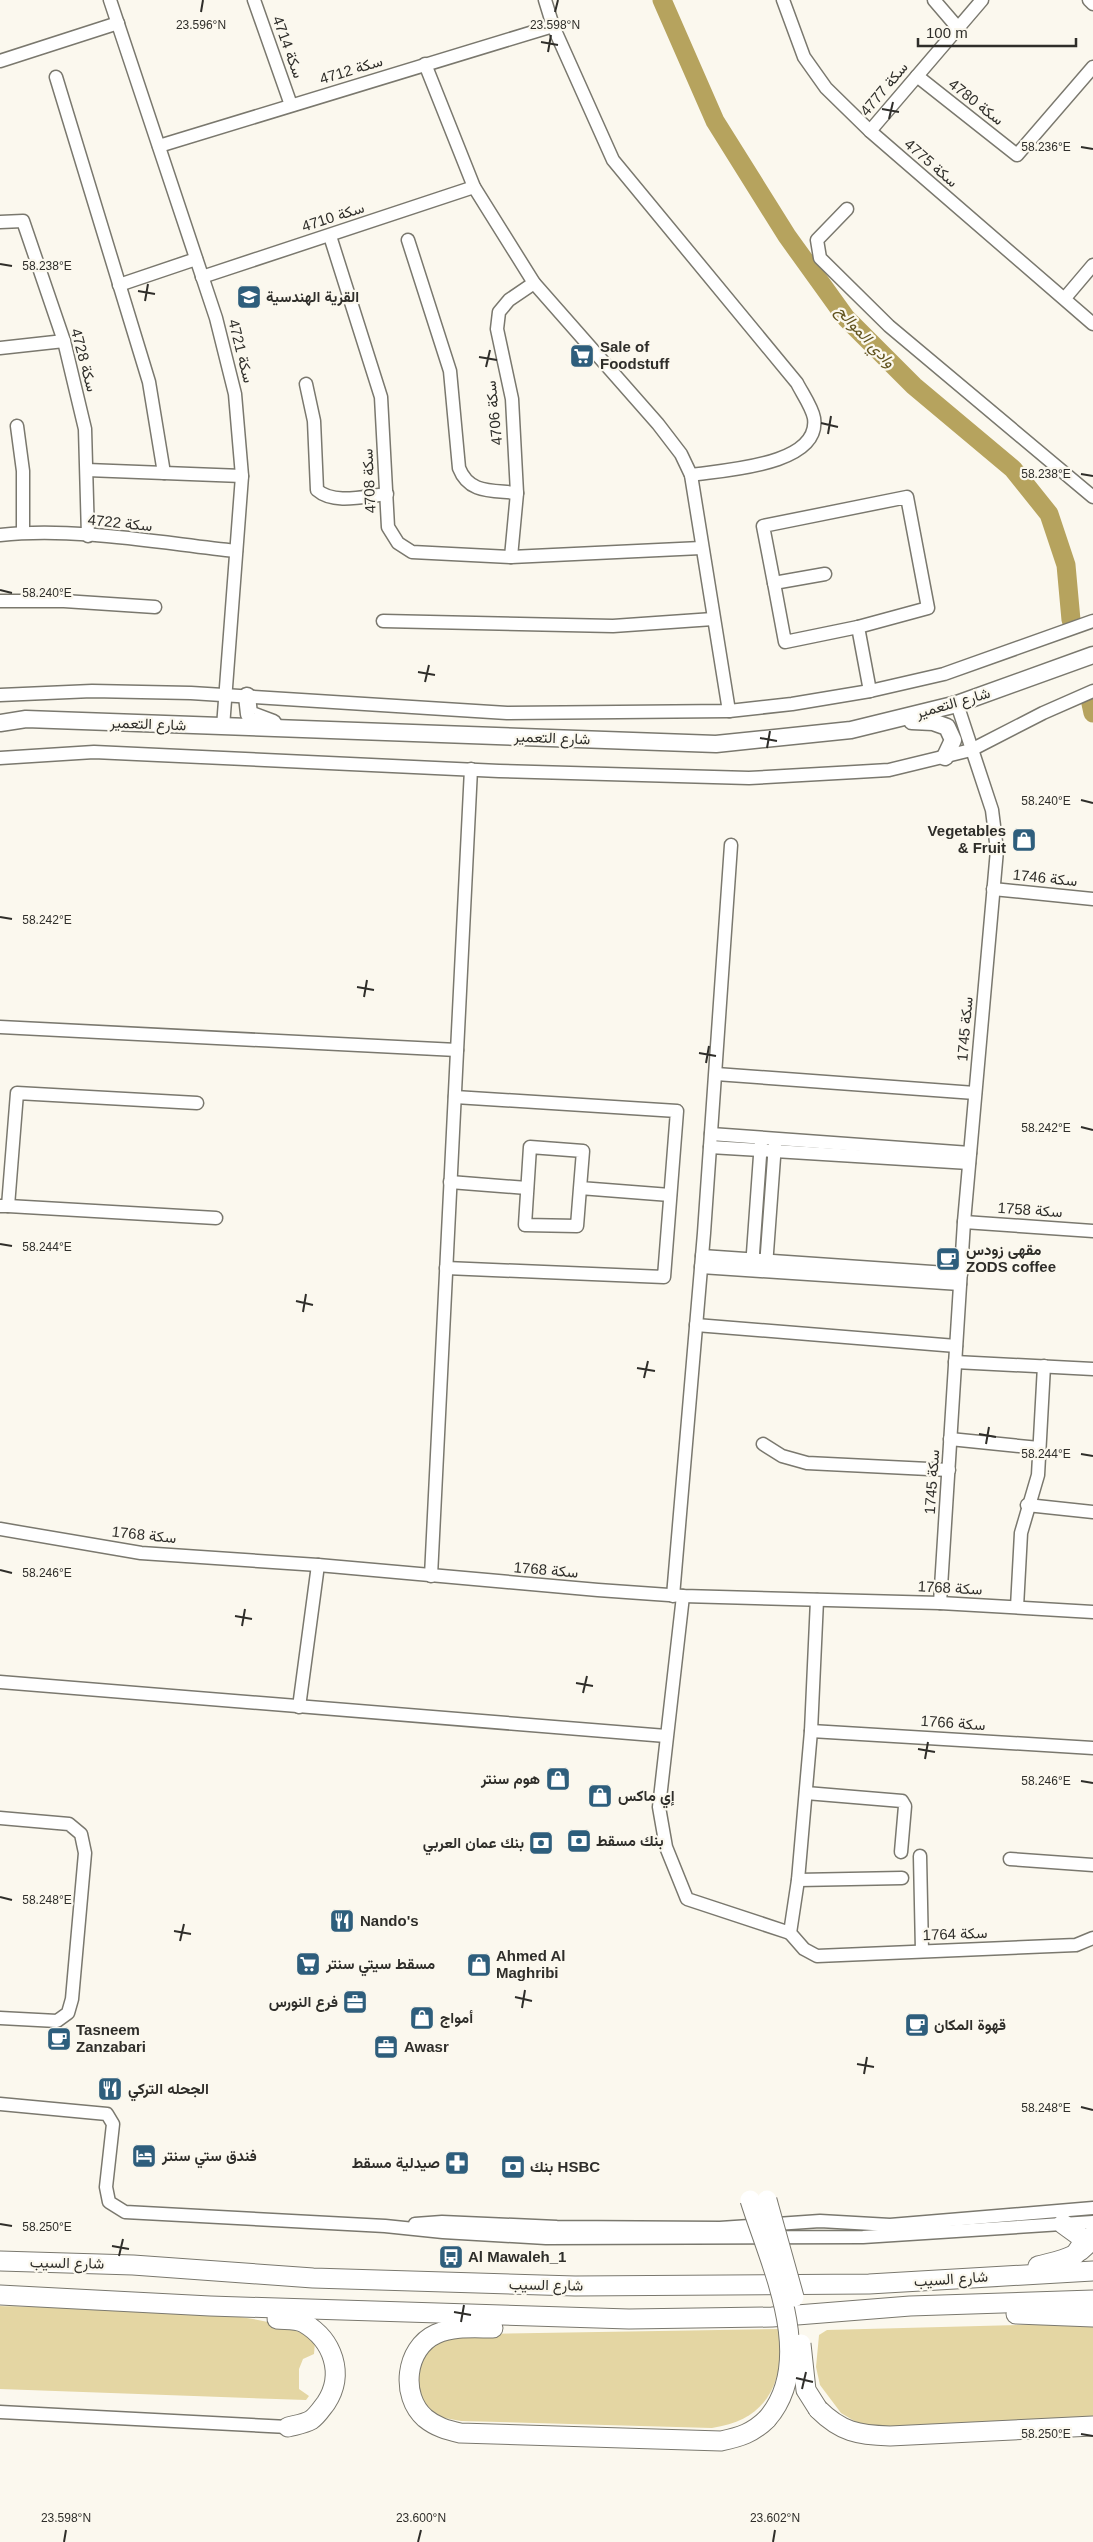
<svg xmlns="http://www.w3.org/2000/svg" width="1093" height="2542" font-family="Arial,Vazirmatn,sans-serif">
  <rect width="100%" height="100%" fill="#fbf8ee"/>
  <g fill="#e4d6a3">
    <path d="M0 2306C64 2308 273 2302 315 2342L314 2354 303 2359 299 2369V2389L309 2396 306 2400 0 2389Z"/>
    <path d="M1093 2323V2419L896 2430 861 2425 841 2413 820 2385 816 2367 819 2335 827 2330Z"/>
    <path d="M781 2329C784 2381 769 2420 712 2428L461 2421 439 2417 425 2407 415 2386V2372L434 2342 479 2334Z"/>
  </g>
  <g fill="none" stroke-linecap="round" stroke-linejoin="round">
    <g stroke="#b6a35e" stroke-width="19">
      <path d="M662 0 715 121 787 236 846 318 914 386 1013 469 1049 514 1066 565 1071 620"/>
      <path d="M1090 699 1093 713"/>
    </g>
    <defs>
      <g id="minor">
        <path d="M110 0 216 318 235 394 242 476 223 727"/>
        <path d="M254 0 291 105"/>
        <path d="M545 0 553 26 613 160 797 383C802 393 812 407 814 418 821 466 722 470 691 475"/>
        <path d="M783 0 804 57 826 88 870 131 1093 324"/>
        <path d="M934 0 958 28"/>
        <path d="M1089 0 1093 4"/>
        <path d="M0 61 118 23"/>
        <path d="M425 64 474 187 534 283 658 424 681 454 691 475 729 711"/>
        <path d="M917 76 1017 155 1093 67"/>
        <path d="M56 77 149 382 164 473"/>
        <path d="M870 131 982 0"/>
        <path d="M159 146 553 26"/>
        <path d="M847 209 817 240 820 258 889 326 1093 497"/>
        <path d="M0 222 23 221 64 341 85 429 88 536"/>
        <path d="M330 236 381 397 388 527 398 543 412 552 511 557 701 548"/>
        <path d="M408 240 450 371 459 468C469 494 492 490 517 493"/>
        <path d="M202 277 474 187"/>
        <path d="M119 285 196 259"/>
        <path d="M1065 298 1093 265"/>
        <path d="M0 348 64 341"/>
        <path d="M306 384 314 421 317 490C334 505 365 496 387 494"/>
        <path d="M17 426 23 471V532"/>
        <path d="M87 470 242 476"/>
        <path d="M0 535C76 527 160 543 236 551"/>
        <path d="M511 557 517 493 512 399 497 329 499 312 509 300 534 283"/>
        <path d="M825 574 774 583 763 526 907 497 928 608 858 627 870 691"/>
        <path d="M774 583 785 642 858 627"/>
        <path d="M0 601H64L155 607"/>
        <path d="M383 621 613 626 713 619"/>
        <path d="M0 695 92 691 191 693 507 713 729 711 792 704 870 691 944 674 1093 621"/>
        <path d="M0 758 94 752 499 771 749 778 855 772 889 770 971 750 1043 713 1093 691"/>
        <path d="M993 889 1093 899"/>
        <path d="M0 1027 457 1050"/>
        <path d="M716 1074 975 1093"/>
        <path d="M711 1134 970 1153"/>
        <path d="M710 1147 969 1163"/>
        <path d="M450 1182 527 1188"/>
        <path d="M580 1188 583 1151 530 1147 525 1225 577 1226 580 1188 670 1195"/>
        <path d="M0 1206H8L17 1093 197 1103"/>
        <path d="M8 1206 216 1218"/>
        <path d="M964 1222 1093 1231"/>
        <path d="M702 1256 961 1274"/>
        <path d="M766 1266 775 1144"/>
        <path d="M701 1267 960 1284"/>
        <path d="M752 1267 761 1142"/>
        <path d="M446 1268 664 1277 677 1111 455 1097"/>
        <path d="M696 1325 956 1346"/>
        <path d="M955 1362 1093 1369"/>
        <path d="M950 1439 1039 1448"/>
        <path d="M763 1444 782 1456 807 1463 949 1470"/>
        <path d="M1027 1505 1093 1512"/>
        <path d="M0 1529 141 1553 318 1565 598 1590 683 1596 940 1603 1093 1612"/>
        <path d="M431 1576 471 769"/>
        <path d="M673 1596 704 1233 731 845"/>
        <path d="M683 1596 659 1807 666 1847 687 1899 790 1933"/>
        <path d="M817 1600 811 1731 798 1880 790 1933 804 1949 817 1956 1076 1945 1093 1938"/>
        <path d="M940 1603 964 1222 997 850 992 810 957 704"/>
        <path d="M1017 1607 1021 1533 1038 1475 1044 1366"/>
        <path d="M0 1682 666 1736"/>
        <path d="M299 1707 318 1565"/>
        <path d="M811 1731 1093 1748"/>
        <path d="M806 1793 902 1801 905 1806 901 1852"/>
        <path d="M0 1818 69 1824 81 1834 85 1853 72 1999 68 2013 57 2021 0 2018"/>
        <path d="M920 1856 922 1951"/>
        <path d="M1010 1859 1093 1865"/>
        <path d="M798 1880 902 1878"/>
        <path d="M0 2104 107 2114 113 2124 106 2187 109 2202 125 2212 385 2226 443 2232 546 2238 863 2237 1093 2222"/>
        <path d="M415 2224 442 2222 557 2227 720 2228 820 2221 890 2225 1093 2208"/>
        <path d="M0 2412 288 2427"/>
      </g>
      <g id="major">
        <path d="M247 696 249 714 273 723"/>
        <path d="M912 721 933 722 947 727 953 740 945 757"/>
        <path d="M0 723 26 719 716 744 851 730 957 704 1093 655"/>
      </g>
      <g id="highway">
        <path d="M1063 2224 1081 2237 1082 2244 1074 2256"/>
        <path d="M0 2261 133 2265 313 2278 575 2286 869 2284 1093 2271"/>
        <path d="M1038 2266C1060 2260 1082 2258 1093 2235"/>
        <path d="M0 2295 210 2306 629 2319 772 2317 910 2306 1093 2300"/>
        <path d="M1016 2314 1093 2317"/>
        <path d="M277 2319C285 2320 297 2319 304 2323 333 2340 345 2374 326 2403 322 2408 317 2416 311 2420 304 2424 295 2425 288 2427"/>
        <path d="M493 2328C474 2328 453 2326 436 2334 405 2348 400 2396 425 2418 436 2427 447 2430 460 2433L721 2441C740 2437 753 2433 767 2419"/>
        <path d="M818 2409C841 2432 858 2435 890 2436L1093 2426"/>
      </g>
    </defs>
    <use href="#minor" stroke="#7a786e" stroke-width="15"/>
    <use href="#major" stroke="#7a786e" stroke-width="19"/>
    <use href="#highway" stroke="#7a786e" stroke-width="21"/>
    <use href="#minor" stroke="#fff" stroke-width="12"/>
    <use href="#major" stroke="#fff" stroke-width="16"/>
    <use href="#highway" stroke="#fff" stroke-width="19"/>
    <defs>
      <g id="highway-bridge">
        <path d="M750 2200C770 2264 818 2360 767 2419"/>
        <path d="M767 2200 794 2297"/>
        <path d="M801 2344 806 2390 818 2409"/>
      </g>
    </defs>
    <use href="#highway-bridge" stroke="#7a786e" stroke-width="21" stroke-linecap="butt"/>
    <use href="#highway-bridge" stroke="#fff" stroke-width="19"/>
  </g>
  <path fill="none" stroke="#2f2e2a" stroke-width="2" d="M201 12 203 0M555 12 558 0M541 42 558 45M548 52 551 35M882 109 899 112M889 119 893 102M1081 147 1093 149M0 264 12 266M138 291 155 294M145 301 148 284M479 357 497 360M486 367 490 350M821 423 838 427M828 434 831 416M1081 474 1093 476M0 590 12 593M418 672 435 675M425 682 429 665M760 738 777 741M767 748 770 731M1081 800 1093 803M0 917 12 919M357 987 374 990M364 997 367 980M699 1053 716 1056M706 1063 709 1046M1081 1127 1093 1130M0 1244 12 1246M296 1301 313 1305M303 1312 306 1294M637 1368 655 1371M644 1378 648 1361M979 1434 996 1437M986 1444 989 1427M1081 1454 1093 1456M0 1570 12 1573M235 1616 252 1619M242 1626 245 1609M576 1683 593 1686M583 1693 587 1676M918 1749 935 1752M925 1759 928 1742M1081 1781 1093 1783M0 1897 12 1900M174 1931 191 1934M180 1941 184 1924M515 1997 532 2001M522 2008 525 1990M857 2064 874 2067M864 2074 867 2057M1081 2107 1093 2110M0 2224 12 2226M112 2246 129 2249M119 2256 123 2239M454 2312 471 2315M461 2322 464 2305M796 2378 813 2382M802 2389 806 2372M1081 2434 1093 2436M64 2542 66 2530M418 2542 421 2530M773 2542 775 2530"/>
  <defs>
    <symbol id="school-square" viewBox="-11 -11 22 22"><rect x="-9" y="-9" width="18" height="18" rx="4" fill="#2e5e7c" stroke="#fbf8ee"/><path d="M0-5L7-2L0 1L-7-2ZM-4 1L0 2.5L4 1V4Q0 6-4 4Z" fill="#fff"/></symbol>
    <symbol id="supermarket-square" viewBox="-11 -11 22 22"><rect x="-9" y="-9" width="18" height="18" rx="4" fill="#2e5e7c" stroke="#fbf8ee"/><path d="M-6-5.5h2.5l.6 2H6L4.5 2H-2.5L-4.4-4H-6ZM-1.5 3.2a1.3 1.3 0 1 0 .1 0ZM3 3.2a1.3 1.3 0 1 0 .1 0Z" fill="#fff"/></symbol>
    <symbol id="shop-square" viewBox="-11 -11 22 22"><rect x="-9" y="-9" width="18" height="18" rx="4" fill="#2e5e7c" stroke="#fbf8ee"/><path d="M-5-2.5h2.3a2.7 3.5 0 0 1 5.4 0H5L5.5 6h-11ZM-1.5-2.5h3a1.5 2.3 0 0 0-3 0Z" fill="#fff"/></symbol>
    <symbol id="cafe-square" viewBox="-11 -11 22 22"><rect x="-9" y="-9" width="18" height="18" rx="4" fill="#2e5e7c" stroke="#fbf8ee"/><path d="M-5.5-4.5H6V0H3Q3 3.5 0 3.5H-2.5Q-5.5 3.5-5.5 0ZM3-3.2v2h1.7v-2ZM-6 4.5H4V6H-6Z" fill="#fff"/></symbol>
    <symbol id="bank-square" viewBox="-11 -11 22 22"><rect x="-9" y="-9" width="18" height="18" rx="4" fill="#2e5e7c" stroke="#fbf8ee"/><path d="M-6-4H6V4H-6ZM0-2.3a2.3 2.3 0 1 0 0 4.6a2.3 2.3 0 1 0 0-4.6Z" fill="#fff"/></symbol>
    <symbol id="restaurant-square" viewBox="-11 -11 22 22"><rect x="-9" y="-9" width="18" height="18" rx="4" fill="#2e5e7c" stroke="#fbf8ee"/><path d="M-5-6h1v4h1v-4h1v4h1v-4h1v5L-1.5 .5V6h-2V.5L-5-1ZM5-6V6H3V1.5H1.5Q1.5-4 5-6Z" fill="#fff"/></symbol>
    <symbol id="office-square" viewBox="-11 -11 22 22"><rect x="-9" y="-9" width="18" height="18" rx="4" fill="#2e5e7c" stroke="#fbf8ee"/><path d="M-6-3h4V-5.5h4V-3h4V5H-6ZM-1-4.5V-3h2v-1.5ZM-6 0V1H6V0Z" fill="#fff"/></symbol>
    <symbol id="hotel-square" viewBox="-11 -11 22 22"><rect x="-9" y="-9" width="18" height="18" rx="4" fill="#2e5e7c" stroke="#fbf8ee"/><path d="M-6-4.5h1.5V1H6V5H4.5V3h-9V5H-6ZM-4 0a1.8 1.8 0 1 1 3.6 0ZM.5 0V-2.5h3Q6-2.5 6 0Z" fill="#fff"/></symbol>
    <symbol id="pharmacy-square" viewBox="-11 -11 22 22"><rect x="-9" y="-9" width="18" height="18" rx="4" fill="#2e5e7c" stroke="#fbf8ee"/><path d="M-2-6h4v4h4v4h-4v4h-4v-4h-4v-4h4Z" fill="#fff"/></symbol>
    <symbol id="bus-square" viewBox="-11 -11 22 22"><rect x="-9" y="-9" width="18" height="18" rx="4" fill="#2e5e7c" stroke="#fbf8ee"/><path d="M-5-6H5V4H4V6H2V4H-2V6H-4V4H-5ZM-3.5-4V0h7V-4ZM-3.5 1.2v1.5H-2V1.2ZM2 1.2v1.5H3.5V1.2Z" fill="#fff"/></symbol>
  </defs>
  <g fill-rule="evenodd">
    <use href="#school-square" x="235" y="283" width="28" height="28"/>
    <use href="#supermarket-square" x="568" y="342" width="28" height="28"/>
    <use href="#shop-square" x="1010" y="826" width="28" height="28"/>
    <use href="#cafe-square" x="934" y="1245" width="28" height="28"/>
    <use href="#shop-square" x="544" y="1765" width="28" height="28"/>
    <use href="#shop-square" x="586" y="1782" width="28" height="28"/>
    <use href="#bank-square" x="565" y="1827" width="28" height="28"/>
    <use href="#bank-square" x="527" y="1829" width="28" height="28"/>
    <use href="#restaurant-square" x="328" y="1907" width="28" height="28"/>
    <use href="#supermarket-square" x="294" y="1950" width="28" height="28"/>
    <use href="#shop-square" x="465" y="1951" width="28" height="28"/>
    <use href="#office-square" x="341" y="1988" width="28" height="28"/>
    <use href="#shop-square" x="408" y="2004" width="28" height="28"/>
    <use href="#cafe-square" x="903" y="2011" width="28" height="28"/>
    <use href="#cafe-square" x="45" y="2025" width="28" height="28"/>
    <use href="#office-square" x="372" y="2033" width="28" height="28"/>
    <use href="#restaurant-square" x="96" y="2075" width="28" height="28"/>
    <use href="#hotel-square" x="130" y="2142" width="28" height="28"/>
    <use href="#pharmacy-square" x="443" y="2149" width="28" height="28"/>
    <use href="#bank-square" x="499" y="2153" width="28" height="28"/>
    <use href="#bus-square" x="437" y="2243" width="28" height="28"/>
  </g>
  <g text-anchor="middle" stroke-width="4.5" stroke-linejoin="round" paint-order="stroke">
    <g font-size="15" fill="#2f2e2a" stroke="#fbf8ee">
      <text transform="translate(288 47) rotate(70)" y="5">سكة 4714</text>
      <text transform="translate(351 70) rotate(-17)" y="5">سكة 4712</text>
      <text transform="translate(884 89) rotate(-50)" y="5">سكة 4777</text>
      <text transform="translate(976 102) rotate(38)" y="5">سكة 4780</text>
      <text transform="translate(931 163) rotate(41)" y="5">سكة 4775</text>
      <text transform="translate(333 217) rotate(-18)" y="5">سكة 4710</text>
      <text transform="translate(241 351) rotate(76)" y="5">سكة 4721</text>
      <text transform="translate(84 360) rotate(75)" y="5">سكة 4728</text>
      <text transform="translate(494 413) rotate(-96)" y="5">سكة 4706</text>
      <text transform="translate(369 481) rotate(-93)" y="5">سكة 4708</text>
      <text transform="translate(120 523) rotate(6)" y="5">سكة 4722</text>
      <text transform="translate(953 703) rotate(-16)" y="5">شارع التعمير</text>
      <text transform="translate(148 724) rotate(2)" y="5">شارع التعمير</text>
      <text transform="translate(552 738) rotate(2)" y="5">شارع التعمير</text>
      <text transform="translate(1045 878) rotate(6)" y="5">سكة 1746</text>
      <text transform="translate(965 1029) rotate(-85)" y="5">سكة 1745</text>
      <text transform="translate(1030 1210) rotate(4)" y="5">سكة 1758</text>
      <text transform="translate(932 1482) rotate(-86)" y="5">سكة 1745</text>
      <text transform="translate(144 1535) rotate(6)" y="5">سكة 1768</text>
      <text transform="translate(546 1570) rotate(5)" y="5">سكة 1768</text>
      <text transform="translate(950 1588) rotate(3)" y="5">سكة 1768</text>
      <text transform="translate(953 1723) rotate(4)" y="5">سكة 1766</text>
      <text transform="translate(955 1934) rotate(-2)" y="5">سكة 1764</text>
      <text transform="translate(67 2263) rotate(1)" y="5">شارع السيب</text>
      <text transform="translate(951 2279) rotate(-4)" y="5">شارع السيب</text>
      <text transform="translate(546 2285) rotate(1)" y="5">شارع السيب</text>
    </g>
    <g font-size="15" font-weight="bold" fill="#2f2e2a" stroke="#fbf8ee" text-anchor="start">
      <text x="266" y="302">القرية الهندسية</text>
      <text x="600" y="352">Sale of<tspan x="600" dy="17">Foodstuff</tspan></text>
      <text x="1006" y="836" text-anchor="end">Vegetables<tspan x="1006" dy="17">&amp; Fruit</tspan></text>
      <text x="966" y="1255">مقهى زودس<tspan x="966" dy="17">ZODS coffee</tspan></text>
      <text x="540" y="1784" text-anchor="end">هوم سنتر</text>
      <text x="618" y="1801">إي ماكس</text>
      <text x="596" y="1846">بنك مسقط</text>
      <text x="524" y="1848" text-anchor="end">بنك عمان العربي</text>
      <text x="360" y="1926">Nando's</text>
      <text x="496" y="1961">Ahmed Al<tspan x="496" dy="17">Maghribi</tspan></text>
      <text x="326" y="1969">مسقط سيتي سنتر</text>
      <text x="338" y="2007" text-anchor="end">فرع النورس</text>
      <text x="440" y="2023">أمواج</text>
      <text x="934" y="2030">قهوة المكان</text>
      <text x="76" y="2035">Tasneem<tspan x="76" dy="17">Zanzabari</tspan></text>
      <text x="404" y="2052">Awasr</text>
      <text x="128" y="2094">الجحله التركي</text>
      <text x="162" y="2161">فندق ستي سنتر</text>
      <text x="440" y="2168" text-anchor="end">صيدلية مسقط</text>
      <text x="530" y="2172">بنك HSBC</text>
      <text x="468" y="2262">Al Mawaleh_1</text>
    </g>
    <g font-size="16" font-style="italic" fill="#61531e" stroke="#fbf8ee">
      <text transform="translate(866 336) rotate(47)" y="6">وادي الموالح</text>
    </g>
  </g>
  <g font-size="12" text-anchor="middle" fill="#2f2e2a" stroke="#fbf8ee" stroke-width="4.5" stroke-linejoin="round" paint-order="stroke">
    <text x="201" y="29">23.596°N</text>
    <text x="555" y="29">23.598°N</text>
    <text x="1046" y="151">58.236°E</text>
    <text x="47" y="270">58.238°E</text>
    <text x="1046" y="478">58.238°E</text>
    <text x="47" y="597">58.240°E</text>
    <text x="1046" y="805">58.240°E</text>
    <text x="47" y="924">58.242°E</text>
    <text x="1046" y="1132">58.242°E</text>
    <text x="47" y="1251">58.244°E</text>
    <text x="1046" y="1458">58.244°E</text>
    <text x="47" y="1577">58.246°E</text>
    <text x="1046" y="1785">58.246°E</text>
    <text x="47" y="1904">58.248°E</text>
    <text x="1046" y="2112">58.248°E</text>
    <text x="47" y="2231">58.250°E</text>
    <text x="1046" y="2438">58.250°E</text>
    <text x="66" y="2522">23.598°N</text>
    <text x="421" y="2522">23.600°N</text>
    <text x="775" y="2522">23.602°N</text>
  </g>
  <path d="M918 38v8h158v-8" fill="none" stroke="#2f2e2a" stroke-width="2.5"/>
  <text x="926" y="38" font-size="15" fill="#2f2e2a" stroke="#fbf8ee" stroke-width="4" paint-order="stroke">100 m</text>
</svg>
